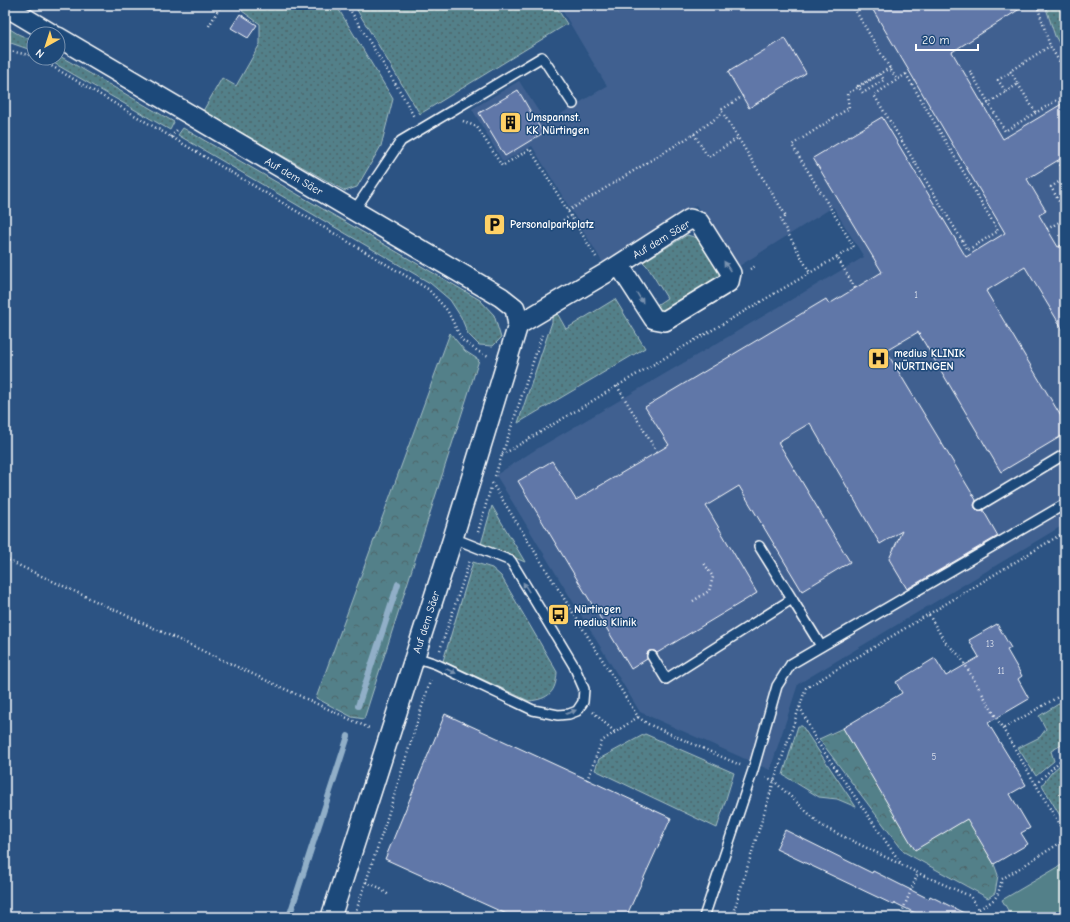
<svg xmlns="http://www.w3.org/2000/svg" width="1070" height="922" font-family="'Comic Neue',sans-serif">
  <defs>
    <pattern id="green-dots" width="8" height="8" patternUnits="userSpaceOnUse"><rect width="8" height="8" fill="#528089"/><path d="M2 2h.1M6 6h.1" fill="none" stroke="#4f666a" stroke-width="1.8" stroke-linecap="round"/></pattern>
    <pattern id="forest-crowns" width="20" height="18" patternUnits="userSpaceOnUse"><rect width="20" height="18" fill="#528089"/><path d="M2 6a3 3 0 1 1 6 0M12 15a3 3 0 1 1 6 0" fill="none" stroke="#4f666a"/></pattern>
  </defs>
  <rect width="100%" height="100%" fill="#2c5383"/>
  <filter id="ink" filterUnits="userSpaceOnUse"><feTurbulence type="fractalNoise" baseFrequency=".025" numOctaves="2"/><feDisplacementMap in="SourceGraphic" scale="8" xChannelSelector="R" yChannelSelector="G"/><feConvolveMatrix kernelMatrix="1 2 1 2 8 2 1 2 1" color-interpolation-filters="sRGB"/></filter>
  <g filter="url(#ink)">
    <path fill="#406190" d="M559 5H1048L1065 36V524L798 684 770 770 640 712 496 475 535 450 864 257 833 207 736 268 696 205 603 263 532 146 503 162 472 109 519 81 546 123 607 86Z"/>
    <g fill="url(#green-dots)" stroke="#a8c0c4">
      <path d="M246 5H336L393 99 381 146 357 187 345 191 203 111 222 78 236 86 260 44V24L242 11Z"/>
      <path d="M358 5H555L567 24 420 114 357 10Z"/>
      <path d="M1045 5H1065V53L1055 36Z"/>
      <path d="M5 26 18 34 34 41V51L5 41Z"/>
      <path d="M58 55 174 122 170 130 45 58H58Z"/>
      <path d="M183 128 480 300 494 315 501 338 493 346 479 345 468 334 461 317 450 300 430 283 178 135Z"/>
      <path d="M687 235 701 239 720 271 716 284 666 314 652 308 667 298 647 266 643 262Z"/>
      <path d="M615 299 645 348 518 423 552 322V317L557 313 566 329Z"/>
      <path d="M492 506 525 562 481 544Z"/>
      <path d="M473 562 492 568 501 576 557 672C556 692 549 699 529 701L443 661Z"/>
      <path d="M1065 700V743L1051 751 1054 761 1036 776 1018 748 1040 737 1046 729 1039 716Z"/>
      <path d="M798 726H802L856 807 837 799 819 797 783 775Z"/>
      <path d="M645 734 734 773 717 828 595 770 599 759Z"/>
      <path d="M1060 765 1065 769V824L1042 785 1052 772Z"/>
    </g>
    <g fill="url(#forest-crowns)" stroke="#a8c0c4">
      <path d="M450 333 465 351 479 360 364 719 352 717 316 698Z"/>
      <path d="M843 728 915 849 998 801 974 829 994 864 998 875 995 893 988 898 904 852 819 739Z"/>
    </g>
    <path fill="#528089" stroke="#a8c0c4" d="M1065 863V917H1012L1002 900Z"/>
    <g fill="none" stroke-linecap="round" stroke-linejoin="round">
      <g stroke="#91afc8" stroke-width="6">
        <path d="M358 706 398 584"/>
        <path d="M289 917 348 736"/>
      </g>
    </g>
    <g fill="#6077a8" stroke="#fff">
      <path d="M870 5H1026L952 52 1003 139 1065 102V156L1027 179 1046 211 1039 215 1058 247 1065 243V333L1025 267 986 291 1065 423V434L1001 472 918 332 886 351 976 500 974 505 975 508 977 510H983L998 536 907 589 889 559 902 531 880 544 810 423 778 442 850 562 802 591 739 486 706 506 757 593 657 653 655 651H649L647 653V659L631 669 518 481 552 461 576 500 669 445 645 407 826 299 829 304 882 272 813 158 882 117 966 257 1005 233Z"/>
      <path d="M240 14 257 25 248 38 231 28Z"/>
      <path d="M785 38 806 73 749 108 728 72Z"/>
      <path d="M518 90 543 133 505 156 479 113Z"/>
      <path d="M997 624 1011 648 1007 650 1022 676 1018 679 1029 699 988 723 1026 785 1010 794 1030 828 1021 833 1028 844 994 864 967 819 915 850 843 728 902 693 896 682 935 658 946 676 979 657 969 640Z"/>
      <path d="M445 714 671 818 626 917H513L385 859Z"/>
      <path d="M785 830 872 873 873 871 929 899 930 896 972 917H923L895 903 894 905 776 849Z"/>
    </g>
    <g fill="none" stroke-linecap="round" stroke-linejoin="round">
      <defs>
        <g id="lane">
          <path d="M354 211 401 141 542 57 573 104"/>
          <path d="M980 505 1065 454"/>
          <path d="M759 546 792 599"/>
          <path d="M652 656 666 679 792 599 821 646"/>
          <path d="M415 657 436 664 533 710 558 715 569 714 577 711 583 702 584 689 574 666 511 561 453 538"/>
          <path d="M704 917 753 770 777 686 791 664 1065 504"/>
        </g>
        <g id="street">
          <path d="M5 6 52 34"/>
          <path d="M58 37 501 297 515 308 518 325 453 538 331 917"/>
          <path d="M518 325 606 273 690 219 699 222 731 273 729 282 665 321 654 319 619 265"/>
        </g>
      </defs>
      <use href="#lane" stroke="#fff" stroke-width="12"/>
      <use href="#street" stroke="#fff" stroke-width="22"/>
      <g stroke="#fff" stroke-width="2.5" stroke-dasharray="1 3" stroke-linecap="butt">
        <path d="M347 5 404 98 414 117"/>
        <path d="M852 5 897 80"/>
        <path d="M1037 5 1050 46 1065 71"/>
        <path d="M209 26 221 5"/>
        <path d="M5 50 34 56"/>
        <path d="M38 58 428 289 447 310 462 340 479 352 489 356"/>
        <path d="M970 71 1005 131 1059 99"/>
        <path d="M906 74 998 231 968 250 874 95Z"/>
        <path d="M1018 84 1036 113"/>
        <path d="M1006 92 1018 84 1011 72"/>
        <path d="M743 96 721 110 786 216 780 219 810 273"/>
        <path d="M984 106 1006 92 998 80 1011 72 1010 71 1050 46"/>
        <path d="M463 121 477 127 502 166 530 149 596 257"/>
        <path d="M694 134 708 157 738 138"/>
        <path d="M171 137 177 130"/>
        <path d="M1058 161 1065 172"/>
        <path d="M1065 178 1051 187 1065 212"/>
        <path d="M568 211 694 134 723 113"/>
        <path d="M563 220 571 216"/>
        <path d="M1047 229 1065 219"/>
        <path d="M837 257 854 247 792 145 849 108 847 94 880 74 884 80 863 93 858 86 890 68"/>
        <path d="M750 269 756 266"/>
        <path d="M617 386 657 452"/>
        <path d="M502 455 644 370 837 257 855 288"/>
        <path d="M495 476 542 335"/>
        <path d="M492 483 638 717 648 724 740 765"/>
        <path d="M478 532 491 487"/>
        <path d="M5 559 371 729"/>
        <path d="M693 601 709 591 713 577 704 563"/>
        <path d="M929 615 945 642 960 656 1065 834"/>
        <path d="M440 650 470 560"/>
        <path d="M800 707 816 740 902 865"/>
        <path d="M593 712 616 733"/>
        <path d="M1004 728 1065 693"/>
        <path d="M766 777 774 781 822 826 918 873 970 896 983 917"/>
        <path d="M587 780 602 741 638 717"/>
        <path d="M1036 784 1064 757 1065 759"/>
        <path d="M366 882 378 887 390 896"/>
        <path d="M979 909C997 899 997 899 1002 879L1065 840"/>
        <path d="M354 917 383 831 431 678"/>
        <path d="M732 917 774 781 806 688 1065 532"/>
        <path d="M900 917 918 873"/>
      </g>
      <use href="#lane" stroke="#1f4a7a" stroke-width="9"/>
      <use href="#street" stroke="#1f4a7a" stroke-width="19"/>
    </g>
    <defs><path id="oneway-solid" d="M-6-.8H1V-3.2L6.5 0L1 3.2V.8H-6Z"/></defs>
    <g fill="#7992af">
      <use href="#oneway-solid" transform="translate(727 266) rotate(-123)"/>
      <use href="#oneway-solid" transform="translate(640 298) rotate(58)"/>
      <use href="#oneway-solid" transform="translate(526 587) rotate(-121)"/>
      <use href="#oneway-solid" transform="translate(451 671) rotate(25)"/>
      <use href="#oneway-solid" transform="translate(571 712) rotate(-21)"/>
    </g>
  </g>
  <defs>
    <symbol id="building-square" viewBox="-11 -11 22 22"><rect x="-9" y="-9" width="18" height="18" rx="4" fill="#ffd166" stroke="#1f4a7a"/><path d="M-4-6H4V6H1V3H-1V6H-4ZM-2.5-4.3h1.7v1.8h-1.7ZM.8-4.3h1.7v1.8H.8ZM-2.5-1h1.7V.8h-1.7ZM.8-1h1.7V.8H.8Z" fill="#111"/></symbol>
    <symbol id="parking-square" viewBox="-11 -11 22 22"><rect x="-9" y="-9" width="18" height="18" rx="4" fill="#ffd166" stroke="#1f4a7a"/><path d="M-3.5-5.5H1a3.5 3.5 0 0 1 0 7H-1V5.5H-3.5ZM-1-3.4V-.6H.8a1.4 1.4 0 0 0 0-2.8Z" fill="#111"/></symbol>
    <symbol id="hospital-square" viewBox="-11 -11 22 22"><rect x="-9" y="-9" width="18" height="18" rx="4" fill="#ffd166" stroke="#1f4a7a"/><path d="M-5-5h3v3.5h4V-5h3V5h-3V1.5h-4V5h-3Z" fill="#111"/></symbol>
    <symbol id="bus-square" viewBox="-11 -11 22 22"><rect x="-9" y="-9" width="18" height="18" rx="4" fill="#ffd166" stroke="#1f4a7a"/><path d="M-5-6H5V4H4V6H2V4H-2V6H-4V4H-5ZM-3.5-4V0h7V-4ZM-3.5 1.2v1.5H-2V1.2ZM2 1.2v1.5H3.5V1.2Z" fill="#111"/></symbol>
  </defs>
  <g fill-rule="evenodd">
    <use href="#building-square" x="498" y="110" width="25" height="25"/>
    <use href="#parking-square" x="482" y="212" width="25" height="25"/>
    <use href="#hospital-square" x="866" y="346" width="25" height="25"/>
    <use href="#bus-square" x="546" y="602" width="25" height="25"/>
  </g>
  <g text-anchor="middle" stroke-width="3" stroke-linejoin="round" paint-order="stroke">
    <g font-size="9" fill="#d7dde9">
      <text x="916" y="298">1</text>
      <text x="990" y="647">13</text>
      <text x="1001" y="674">11</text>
      <text x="934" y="760">5</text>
    </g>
    <g font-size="11" font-weight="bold" fill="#fff" stroke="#1f4a7a" text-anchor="start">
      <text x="526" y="121">Umspannst.<tspan x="526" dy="13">KK Nürtingen</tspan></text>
      <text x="510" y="228">Personalparkplatz</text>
      <text x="894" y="357">medius KLINIK<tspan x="894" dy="13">NÜRTINGEN</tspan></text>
      <text x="574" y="613">Nürtingen<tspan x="574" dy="13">medius Klinik</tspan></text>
    </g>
    <g font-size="11" fill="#fff" stroke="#1f4a7a">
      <text transform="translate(294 176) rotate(30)" y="4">Auf dem Säer</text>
      <text transform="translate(661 239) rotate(-31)" y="4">Auf dem Säer</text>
      <text transform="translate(426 622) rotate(-72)" y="4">Auf dem Säer</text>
    </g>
  </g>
  <rect width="1070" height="922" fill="none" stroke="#1f4a7a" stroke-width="20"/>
  <rect x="10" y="10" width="1050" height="902" fill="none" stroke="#fff" stroke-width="1.5" filter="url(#ink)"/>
  <g transform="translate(46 46) rotate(219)"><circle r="19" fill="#1f4a7a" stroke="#7992af"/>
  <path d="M0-3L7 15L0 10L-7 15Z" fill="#ffd166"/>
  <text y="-6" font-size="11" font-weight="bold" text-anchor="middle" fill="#ffffff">N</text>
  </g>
  <path d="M916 44v6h62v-6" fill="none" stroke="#ffffff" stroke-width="2"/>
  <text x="922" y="44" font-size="12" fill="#ffffff" stroke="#1f4a7a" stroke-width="3" paint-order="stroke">20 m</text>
</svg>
